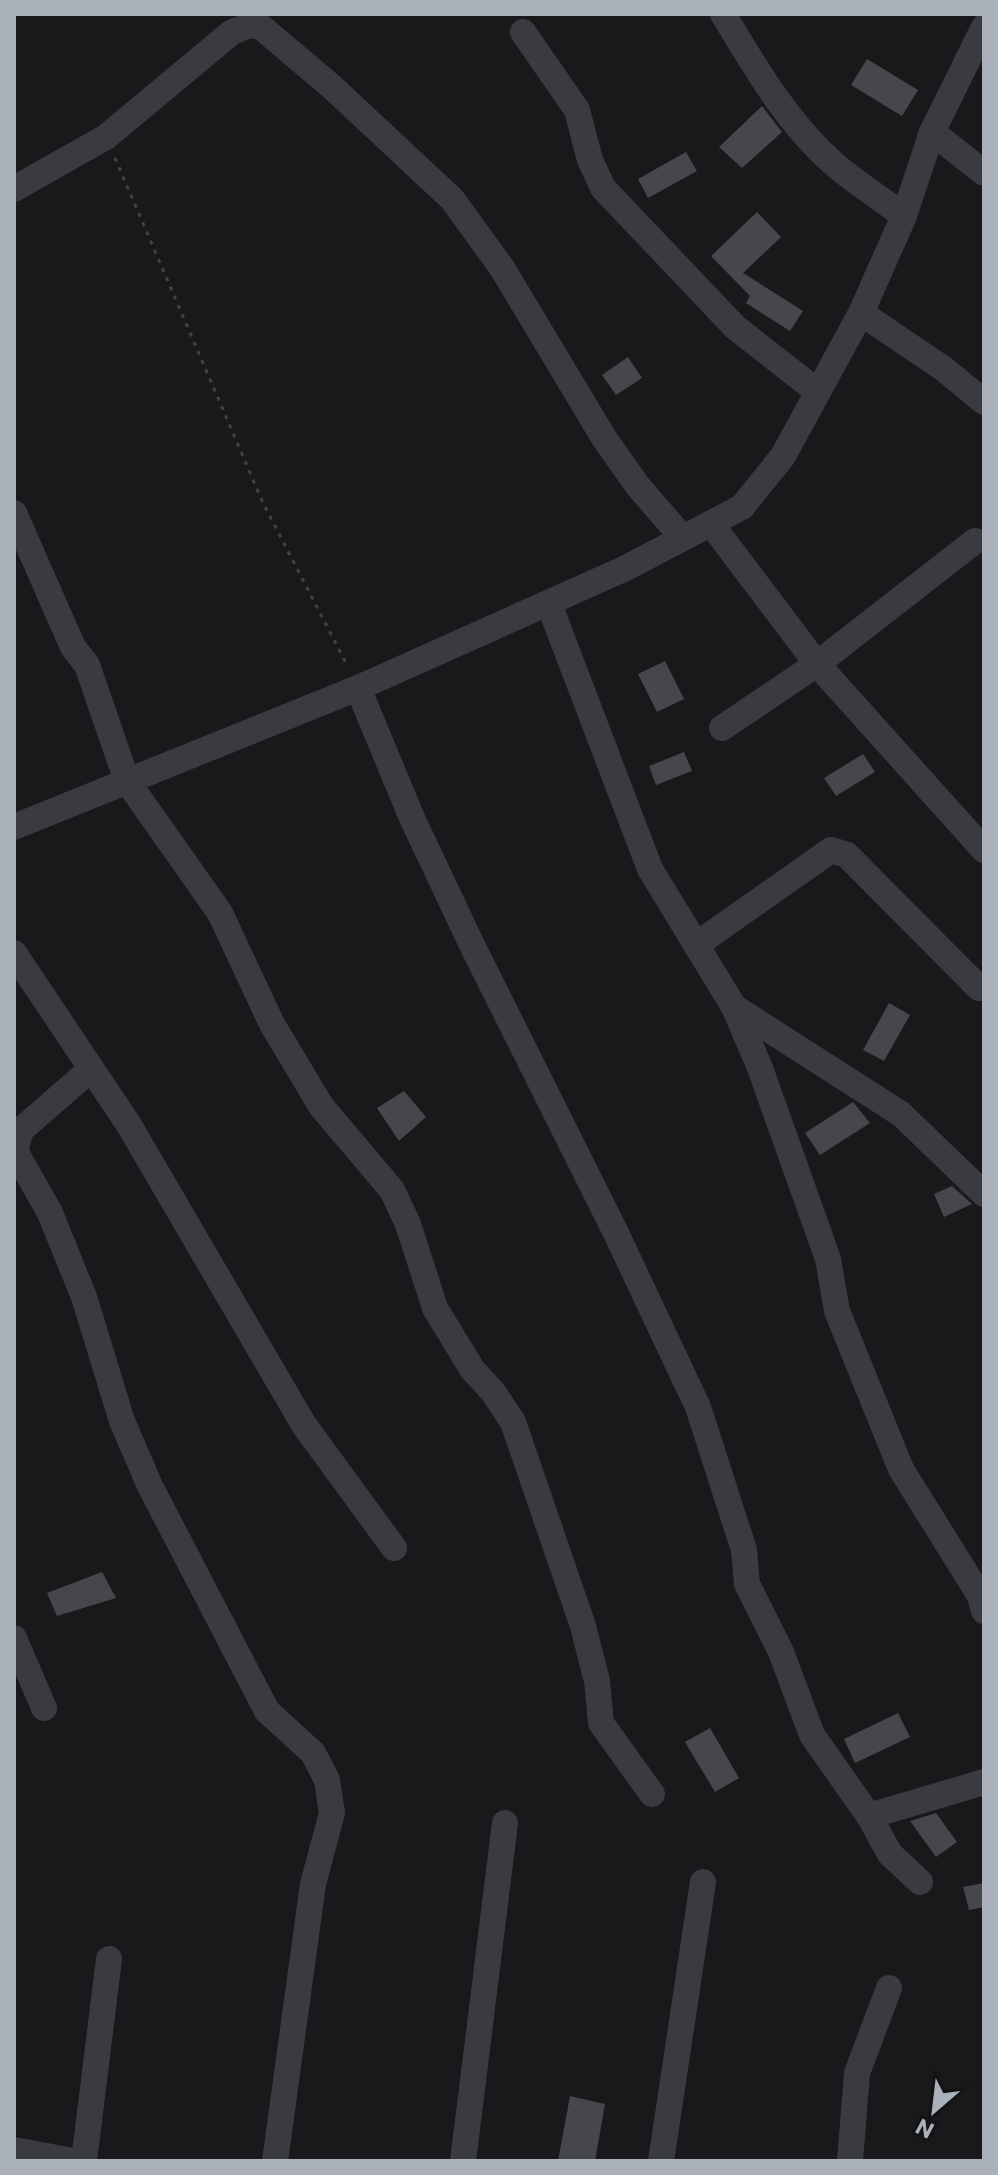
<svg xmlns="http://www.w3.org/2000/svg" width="998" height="2175" font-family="Commissioner,sans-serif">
  <rect width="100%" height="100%" fill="#19191b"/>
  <g fill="#45474b">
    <path d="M867 59 918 90 902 116 851 85Z"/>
    <path d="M762 106 782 132 742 168 719 147Z"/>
    <path d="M686 152 697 171 648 198 638 179Z"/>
    <path d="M757 212 781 237 743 273 803 311 790 331 746 303 750 296 711 256Z"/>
    <path d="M628 357 642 378 616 395 602 375Z"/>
    <path d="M665 661 684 699 657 712 638 674Z"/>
    <path d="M684 752 692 771 656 785 649 766Z"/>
    <path d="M863 754 875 772 836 796 824 778Z"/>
    <path d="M889 1003 910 1015 884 1061 863 1050Z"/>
    <path d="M404 1091 426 1117 399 1141 377 1108Z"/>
    <path d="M853 1102 870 1123 820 1155 805 1133Z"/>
    <path d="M952 1186 972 1204 944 1217 934 1194Z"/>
    <path d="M102 1572 116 1598 57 1616 47 1593Z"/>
    <path d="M898 1713 910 1737 855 1763 844 1739Z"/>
    <path d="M710 1728 739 1778 715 1792 685 1742Z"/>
    <path d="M936 1813 957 1842 936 1857 910 1821Z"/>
    <path d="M984 1883V1907L969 1910 963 1887Z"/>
    <path d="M570 2096 605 2104 595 2161H558Z"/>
  </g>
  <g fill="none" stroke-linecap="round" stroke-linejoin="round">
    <path stroke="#404247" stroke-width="3" stroke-dasharray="4 6" stroke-linecap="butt" d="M115 158 263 503 348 667"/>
    <g stroke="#3a3b40" stroke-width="26">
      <path d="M723 14C755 67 787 123 834 164 856 183 882 199 904 216"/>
      <path d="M523 32 577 110 590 160 603 188 735 327 818 392"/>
      <path d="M932 132 984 173"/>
      <path d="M14 189 106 137 232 32 250 25 261 27 332 87 452 199 502 268 604 438 637 485 682 537"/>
      <path d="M861 313 944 369 984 402"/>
      <path d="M14 513 73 647 87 665 127 781 220 913 272 1024 321 1106 392 1190 408 1224 435 1308 472 1369 493 1392 513 1422 583 1626 597 1681 601 1723 652 1794"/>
      <path d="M712 525 817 664 984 850"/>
      <path d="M549 604 650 869 734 1007 760 1068 828 1259 837 1311 901 1469 980 1596 984 1611"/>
      <path d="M358 688 412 818 471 943 615 1231 698 1407 744 1550 747 1584 781 1652 812 1735 869 1816 890 1854 920 1882"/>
      <path d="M722 728 817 664 975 541"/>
      <path d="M14 827 358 688 626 568 742 507 783 456 861 313 904 216 932 132 984 27"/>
      <path d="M696 945 831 850 847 855 979 988"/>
      <path d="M14 953 129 1125 304 1425 394 1548"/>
      <path d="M734 1007 901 1114 984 1194"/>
      <path d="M90 1070 21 1130 15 1151 50 1213 84 1297 122 1421 150 1486 267 1711 313 1753 327 1780 332 1813 313 1884 275 2161"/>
      <path d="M14 1638 44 1708"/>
      <path d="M869 1816 984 1782"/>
      <path d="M14 2150 73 2161"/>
      <path d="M84 2161 109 1959"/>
      <path d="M463 2161 505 1823"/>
      <path d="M661 2161 703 1882"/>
      <path d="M850 2161 857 2073 889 1988"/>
    </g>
  </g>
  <rect width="998" height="2175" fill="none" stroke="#abb1bb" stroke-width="32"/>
  <g transform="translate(934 2111) rotate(208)" stroke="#141416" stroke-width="6" paint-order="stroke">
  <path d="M0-6L14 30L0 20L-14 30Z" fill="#abb1bb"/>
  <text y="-12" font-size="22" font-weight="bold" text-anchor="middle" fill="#abb1bb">N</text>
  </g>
</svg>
